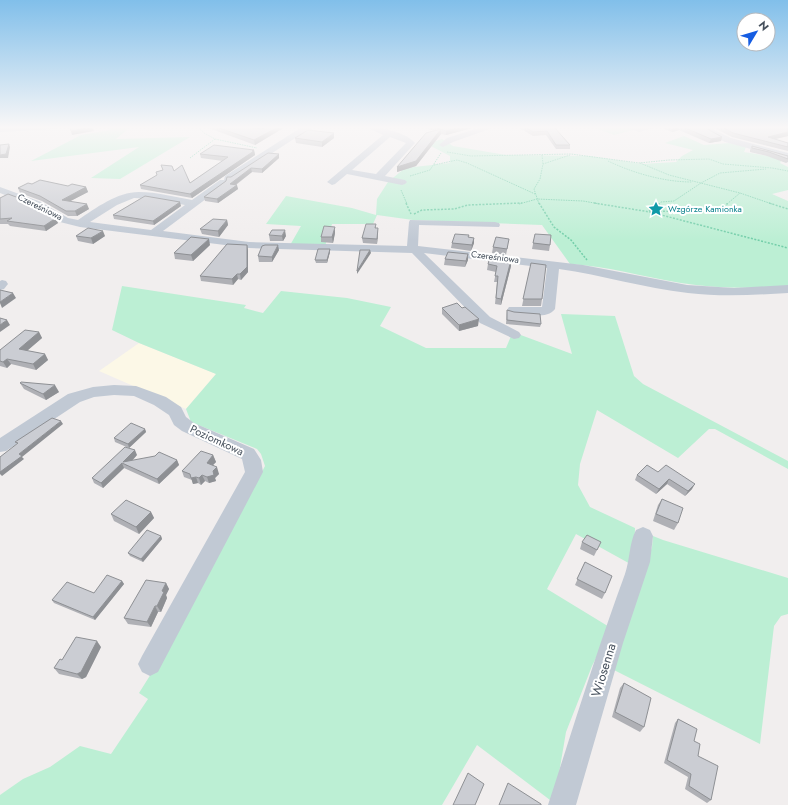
<svg xmlns="http://www.w3.org/2000/svg" width="788" height="805" font-family="Jost,sans-serif">
  <rect width="100%" height="100%" fill="#f1eeee"/>
  <path fill="#fcf8e7" d="M139 343 216 374 186 409 99 371Z"/>
  <g fill="#bcefd4">
    <path d="M109 127H133L129 128 116 139 190 137 120 179 91 178 139 147 31 161 81 135 110 130Z"/>
    <path d="M593 127H626L633 130 614 135Z"/>
    <path d="M684 136 704 145 729 143 746 147 744 152 774 157 781 161 780 163 788 167V190L772 194 788 201V287C752 288 717 289 681 283 644 277 607 266 570 264L542 225 413 220 377 215 373 224H332L325 246 289 247 301 226 266 224 286 196 352 208 376 215 377 199 388 182 405 168 450 163V156L427 144 442 139 453 146 506 155 590 156 641 164 676 162 682 156 693 150 665 143Z"/>
    <path d="M122 286 246 305 244 308 263 313 281 291 347 298 391 307 380 326 426 348H506L511 336 518 334 572 354 561 314 615 316 634 376 643 384 788 461V469L715 429H709L678 458 597 410 580 464 578 485 590 507 635 528 634 566 576 534 547 589 611 628 592 666 566 732 554 803 477 745 442 805H0V795L23 779 50 767 80 746 111 754 148 699 139 693 178 631 265 466 261 454 257 449 191 422 186 409 216 374 139 343 112 330Z"/>
    <path d="M653 536 663 540 788 578V614L781 616 774 626 760 744 612 669 652 547Z"/>
  </g>
  <g fill="none" stroke-linecap="round" stroke-linejoin="round">
    <g stroke="#73cea9" stroke-width="1" stroke-dasharray="1.5 1" stroke-linecap="butt">
      <path d="M215 139 257 148"/>
      <path d="M447 152 471 156 571 154 639 163 669 160 709 159 723 164 772 168 788 171"/>
      <path d="M542 155 543 164"/>
      <path d="M190 158 215 139 204 133 198 127"/>
      <path d="M608 161C633 173 664 182 692 182"/>
      <path d="M640 163 669 175 740 193 772 204"/>
      <path d="M434 165 457 160 467 163 535 194"/>
      <path d="M410 176 430 170 441 153"/>
      <path d="M401 190 407 204"/>
      <path d="M519 204 537 199 583 201 600 204"/>
      <path d="M539 204 534 189 540 179 543 164 570 155"/>
      <path d="M659 204 661 202 674 201 701 183 720 173 766 169"/>
      <path d="M727 204 740 193"/>
    </g>
    <g stroke="#73cea9" stroke-width="1.5" stroke-dasharray="2 1.5" stroke-linecap="butt">
      <path d="M406 203 411 214"/>
      <path d="M539 203 554 227 571 240 587 260"/>
      <path d="M594 203 650 212 788 248"/>
      <path d="M769 203 788 209"/>
      <path d="M649 211 660 203"/>
      <path d="M649 211 713 212 727 206V203"/>
      <path d="M414 214 422 210 454 209 468 205 522 203"/>
    </g>
    <g fill="#c1c9d4" fill-rule="evenodd">
      <path d="M58 127 54 129 0 132V128Z"/>
      <path d="M241 127H273C265 134 249 133 241 127Z"/>
      <path d="M302 127H312L231 180H227L226 184 163 231 249 242 407 246 409 222 410 220 495 222 499 223 500 225 499 227 419 225 418 246 583 265 687 285 734 288 788 285V293C754 295 721 297 688 293 644 288 602 275 559 269L555 309C547 320 525 314 514 314L509 313 507 310 509 307H542L547 268 424 253 490 317 519 332 521 335 519 338 514 339 480 323 412 253 249 248 80 227 60 222 33 206 0 193V187L41 202 68 218 78 220C96 208 117 192 139 192 157 192 175 197 192 200L220 180H224L225 176ZM134 198 154 199 185 205 151 230 90 222 117 205Z"/>
      <path d="M366 127C380 127 406 132 415 143L385 176 405 180 407 182 405 184 402 185 347 174 335 184 332 185 327 182 383 135ZM390 137 406 143 376 174 352 170Z"/>
      <path d="M482 127H495L453 142 443 147 439 145 447 138Z"/>
      <path d="M625 127H656L639 132Z"/>
      <path d="M697 127H708L731 138 788 153V159L725 142Z"/>
      <path d="M2 280 6 281 8 284 4 289 0 290V281Z"/>
      <path d="M114 385 136 386 166 397 181 407 186 417 194 423 254 449 261 460 263 472 158 672 150 676 142 672 138 664 142 656 245 472 242 459 182 431 174 425 169 415 154 405 134 396 114 395 94 397 80 402 6 451 0 452V438L68 394 93 387Z"/>
      <path d="M643 527 650 530 653 536 650 562 623 643 576 805H548C573 728 597 650 625 574 630 560 629 543 636 530Z"/>
    </g>
  </g>
  <g fill="#afb0b5">
    <path d="M206 127H246L261 129 267 127H285L255 145Z"/>
    <path d="M422 127H476L446 135 441 134 416 166 397 172 434 131Z"/>
    <path d="M518 127H554L570 145V149H556L546 135 533 136Z"/>
    <path d="M660 127H704L722 137 721 141 709 143 679 130 672 132Z"/>
    <path d="M712 127H788V136L775 139 788 143V151L732 137Z"/>
    <path d="M295 138H334L322 147 296 143Z"/>
    <path d="M752 146 788 156V162L786 163 767 156 750 152V150Z"/>
    <path d="M254 150 255 155 192 198 141 189 140 185 157 175 156 172 163 170 161 165 174 171 190 183 223 161 201 158 200 154Z"/>
    <path d="M279 154V158L262 173 252 172 236 185 238 189 218 203 205 201 204 197 231 177Z"/>
    <path d="M32 184 86 187 88 192 70 201 89 209 77 216H68L42 201 20 193 18 188Z"/>
    <path d="M0 198 58 223 46 231 10 226 8 224H0Z"/>
    <path d="M181 206 154 225 114 219 113 215Z"/>
    <path d="M227 220 228 225 219 237 202 234 200 229Z"/>
    <path d="M376 224V228H378V233L377 244 363 243 362 238Z"/>
    <path d="M335 233 333 243 321 242V237Z"/>
    <path d="M535 234 550 245 549 251 532 249Z"/>
    <path d="M269 235 286 236 283 241H270Z"/>
    <path d="M76 236H105L93 244 78 241Z"/>
    <path d="M469 237 474 238V243L471 251 451 248 452 243Z"/>
    <path d="M210 245 193 261 175 259 174 253Z"/>
    <path d="M247 245 248 251V272L241 280 238 279 233 285 201 281 200 276Z"/>
    <path d="M508 245 506 255 492 253 493 247Z"/>
    <path d="M279 250 272 262H259L258 256Z"/>
    <path d="M330 252 327 263H316L315 260Z"/>
    <path d="M468 254V260L465 267 444 265 445 259Z"/>
    <path d="M511 260V266L501 305 495 304 497 282H494L496 272 487 270 488 264Z"/>
    <path d="M531 263 542 299 541 306H522Z"/>
    <path d="M442 308 478 326 459 331 442 314Z"/>
    <path d="M507 310 541 324 540 327 506 324Z"/>
    <path d="M39 332 42 338 27 351 45 354 48 360 36 370 11 364 7 368 0 366V350Z"/>
    <path d="M20 383 59 392 46 400 24 389Z"/>
    <path d="M145 429 146 432 129 448 115 442 114 438Z"/>
    <path d="M137 455 132 461 177 460 179 465 159 484 124 468 103 488 94 483 92 478Z"/>
    <path d="M213 455 216 462 213 465 219 474 215 478 216 481 209 483 205 481 201 485 198 483 193 484 192 480 184 477 182 471Z"/>
    <path d="M658 472 692 489 685 496 667 484 656 494 635 480 637 475Z"/>
    <path d="M662 499 678 523 674 530 653 521 658 505Z"/>
    <path d="M151 512 154 518 139 534 114 521 111 514Z"/>
    <path d="M161 536 162 539 143 562 130 556 128 553Z"/>
    <path d="M582 542 598 548 594 556 580 549Z"/>
    <path d="M585 562 605 593 602 599 575 585Z"/>
    <path d="M122 581 124 584 95 620 54 603 52 600 94 593Z"/>
    <path d="M166 583 169 589 166 595 167 598 161 612H158L151 627 128 624 124 618Z"/>
    <path d="M101 647 86 677 82 679 59 674 54 668 62 660Z"/>
    <path d="M624 683 644 727 640 732 612 717 620 688Z"/>
    <path d="M678 719 694 741 698 756 711 800 707 803 685 789 688 777 664 763 675 723Z"/>
  </g>
  <g fill="#8e9094">
    <path d="M92 127 94 131 72 135 71 131Z"/>
    <path d="M278 127H285L255 145 254 140Z"/>
    <path d="M461 127H476L446 135V131Z"/>
    <path d="M675 127H679V130L672 132 673 128Z"/>
    <path d="M441 129V134L416 166 397 172V167Z"/>
    <path d="M788 132V136L766 141 768 137Z"/>
    <path d="M334 133V138L322 147V142Z"/>
    <path d="M722 137 721 141 709 143 711 139Z"/>
    <path d="M9 144 10 147 8 158H0V155Z"/>
    <path d="M254 150 255 155 192 198 190 194Z"/>
    <path d="M279 154V158L262 173V169Z"/>
    <path d="M251 168 252 172 231 188 230 184Z"/>
    <path d="M237 185 238 189 218 203 217 199Z"/>
    <path d="M86 187 88 192 63 205 62 200Z"/>
    <path d="M180 202 181 206 154 225 153 221Z"/>
    <path d="M87 204 89 209 77 216 75 211Z"/>
    <path d="M56 218 58 223 46 231 44 226Z"/>
    <path d="M227 220 228 225 219 237 218 231Z"/>
    <path d="M335 227V233L333 243 332 237Z"/>
    <path d="M378 228V233L377 244V239Z"/>
    <path d="M285 230 286 236 283 241 282 236Z"/>
    <path d="M103 231 105 236 93 244 91 238Z"/>
    <path d="M474 238V243L471 251 472 245Z"/>
    <path d="M209 239 210 245 193 261 191 255Z"/>
    <path d="M247 245 248 251V272L241 280 240 274Z"/>
    <path d="M278 245 279 250 272 262V257Z"/>
    <path d="M330 249V252L327 263V260Z"/>
    <path d="M370 250 371 253 357 274V271Z"/>
    <path d="M468 254V260L465 267 466 261Z"/>
    <path d="M511 260V266L501 305V299Z"/>
    <path d="M237 274 238 279 233 285 232 279Z"/>
    <path d="M13 293 16 298 2 308 0 303V302Z"/>
    <path d="M479 319 478 326 459 331V325Z"/>
    <path d="M7 320 10 325 0 332V325Z"/>
    <path d="M39 332 42 338 22 355 19 349Z"/>
    <path d="M45 354 48 360 36 370 33 364Z"/>
    <path d="M7 359 11 364 7 368 3 362Z"/>
    <path d="M55 385 59 392 46 400 43 394Z"/>
    <path d="M61 421 63 424 22 457 24 459 2 476 0 474V472L19 454Z"/>
    <path d="M145 429 146 432 129 448 128 444Z"/>
    <path d="M135 450 137 455 127 466 123 462Z"/>
    <path d="M213 455 216 462 209 469 207 463Z"/>
    <path d="M177 460 179 465 159 484 157 479Z"/>
    <path d="M122 463 124 468 103 488 101 483Z"/>
    <path d="M217 467 219 474 215 478 216 481 209 483 207 477Z"/>
    <path d="M202 475 205 481 201 485 199 478Z"/>
    <path d="M196 477 198 483 193 484 191 478Z"/>
    <path d="M669 479 667 484 656 494 659 489Z"/>
    <path d="M695 484 692 489 685 496 688 491Z"/>
    <path d="M151 512 154 518 139 534 136 527Z"/>
    <path d="M161 536 162 539 143 562 141 559Z"/>
    <path d="M122 581 124 584 95 620 93 617Z"/>
    <path d="M166 583 169 589 166 595 167 598 161 612 157 606 162 591Z"/>
    <path d="M155 606 158 612 151 627 147 622Z"/>
    <path d="M97 641 101 647 86 677 82 679 77 674Z"/>
  </g>
  <g fill="#cbcdd3" stroke="#8e9094">
    <path d="M70 127H92L71 131Z"/>
    <path d="M216 127H246L261 129 267 127H278L254 140Z"/>
    <path d="M434 127H461L446 131Z"/>
    <path d="M525 127H554L570 145H556L547 131 533 132Z"/>
    <path d="M683 127H704L722 137 711 139Z"/>
    <path d="M722 127H788V132L768 137 788 143V147L733 133Z"/>
    <path d="M441 129 416 161 397 167 426 133Z"/>
    <path d="M308 130 334 133 322 142 295 138Z"/>
    <path d="M9 144 6 154 0 155V145Z"/>
    <path d="M214 145 254 150 252 151H254L190 194 140 185 157 175 156 172 163 170 161 165 172 166 174 171 182 165 190 183 228 157 200 154Z"/>
    <path d="M752 146 788 156V159L769 152 752 148Z"/>
    <path d="M268 153 279 154 262 169 251 168 230 184 237 185 217 199 204 197 226 181 227 177H231Z"/>
    <path d="M40 180 68 186 72 184 86 187 62 200 87 204 75 211H66L40 196 18 188 28 183 32 184Z"/>
    <path d="M8 194 30 202 56 218 44 226 7 221 12 218 0 219V198Z"/>
    <path d="M145 196 180 202 153 221 113 215Z"/>
    <path d="M213 219 227 220 218 231 200 229Z"/>
    <path d="M366 224H376L375 228H378L377 239 362 238Z"/>
    <path d="M324 226 335 227 332 237H321Z"/>
    <path d="M88 228 103 231 91 238 76 236Z"/>
    <path d="M272 230H285L282 236 269 235Z"/>
    <path d="M455 234 469 235 468 237 474 238 472 245 452 243Z"/>
    <path d="M535 234 551 235 550 245 533 243Z"/>
    <path d="M191 237 209 239 191 255 174 253Z"/>
    <path d="M496 237 509 239 507 249 493 247Z"/>
    <path d="M227 244 247 245V267L240 274H237L232 279 200 276Z"/>
    <path d="M265 245H278L272 257 258 256 262 246Z"/>
    <path d="M318 249H330L327 260H315Z"/>
    <path d="M360 250H370L357 271Z"/>
    <path d="M448 252 468 254 466 261 445 259Z"/>
    <path d="M490 257 511 260 501 299 496 298 498 276H495L497 266 488 264Z"/>
    <path d="M531 263 546 265 542 299H523Z"/>
    <path d="M0 290 13 293 0 302Z"/>
    <path d="M457 303 462 308 465 307 479 319 459 325 442 308Z"/>
    <path d="M507 310 514 312 540 314 541 324 507 320Z"/>
    <path d="M0 318 7 320 0 325Z"/>
    <path d="M25 330 39 332 19 349 45 354 33 364 7 359 3 362 0 361V350Z"/>
    <path d="M21 382 55 385 43 394 20 383Z"/>
    <path d="M52 418 61 421 19 454 22 456 0 472V457L18 443 15 442Z"/>
    <path d="M131 423 145 429 128 444 114 438Z"/>
    <path d="M125 447 135 450 123 462 155 456 159 452 177 460 157 479 122 463 101 483 92 478Z"/>
    <path d="M201 451 213 455 207 463 217 467 213 471 214 475 207 477 202 475 199 478 196 477 191 478 190 474 182 471Z"/>
    <path d="M647 465 658 472 666 465 695 484 688 491 669 479 659 489 637 475Z"/>
    <path d="M662 499 683 508 678 523 656 514Z"/>
    <path d="M126 500 151 512 136 527 111 514Z"/>
    <path d="M147 530 161 536 141 559 128 553Z"/>
    <path d="M587 535 601 542 597 550 582 542Z"/>
    <path d="M585 562 612 576 605 593 577 579Z"/>
    <path d="M107 575 122 581 93 617 52 600 67 582 94 593Z"/>
    <path d="M146 580 166 583 162 591 164 592 157 606H155L147 622 124 618Z"/>
    <path d="M76 637 97 641 81 672 77 674 54 668 60 659 62 660Z"/>
    <path d="M624 683 651 698 644 727 615 712Z"/>
    <path d="M678 719 697 729 694 741 700 744 698 756 718 766 711 800 689 786 691 774 667 760Z"/>
    <path d="M468 773 484 784 475 805H453Z"/>
    <path d="M508 783 541 804V805H499Z"/>
  </g>
  <linearGradient id="sky" x2="0" y2="1"><stop stop-color="#81bfea"/><stop offset="0.53" stop-color="#f9f7f7"/><stop offset="1" stop-color="#f9f7f7" stop-opacity="0"/></linearGradient>
  <rect width="788" height="240" fill="url(#sky)"/>
  <defs>
    <symbol id="sight-bare" viewBox="-9 -9 18 18"><path d="M0-6L1.8-2.2L6-1.7L2.9 1.2L3.7 5.4L0 3.3L-3.7 5.4L-2.9 1.2L-6-1.7L-1.8-2.2Z" fill="#0f9aa8" stroke="#fff" stroke-width="2.5" paint-order="stroke"/></symbol>
  </defs>
  <g fill-rule="evenodd">
    <use href="#sight-bare" x="645" y="198" width="22" height="22"/>
  </g>
  <g text-anchor="middle" stroke-width="4" stroke-linejoin="round" paint-order="stroke">
    <g font-size="9" fill="#46505c" stroke="#fff">
      <text transform="translate(40 207) rotate(26)" y="3">Czereśniowa</text>
      <text transform="translate(495 257) rotate(7)" y="3">Czereśniowa</text>
    </g>
    <g font-size="9" fill="#0d838f" stroke="#fff" text-anchor="start">
      <text x="668" y="212">Wzgórze Kamionka</text>
    </g>
    <g font-size="11" fill="#46505c" stroke="#fff">
      <text transform="translate(217 440) rotate(25)" y="4">Poziomkowa</text>
    </g>
    <g font-size="13" fill="#46505c" stroke="#fff">
      <text transform="translate(603 670) rotate(-73)" y="5">Wiosenna</text>
    </g>
  </g>
  <g transform="translate(756 32) rotate(52)"><circle r="19" fill="#ffffff" stroke="#b5b9be"/>
  <path d="M0-3L7 15L0 10L-7 15Z" fill="#165de2"/>
  <text y="-6" font-size="11" font-weight="bold" text-anchor="middle" fill="#46505c">N</text>
  </g>
</svg>
